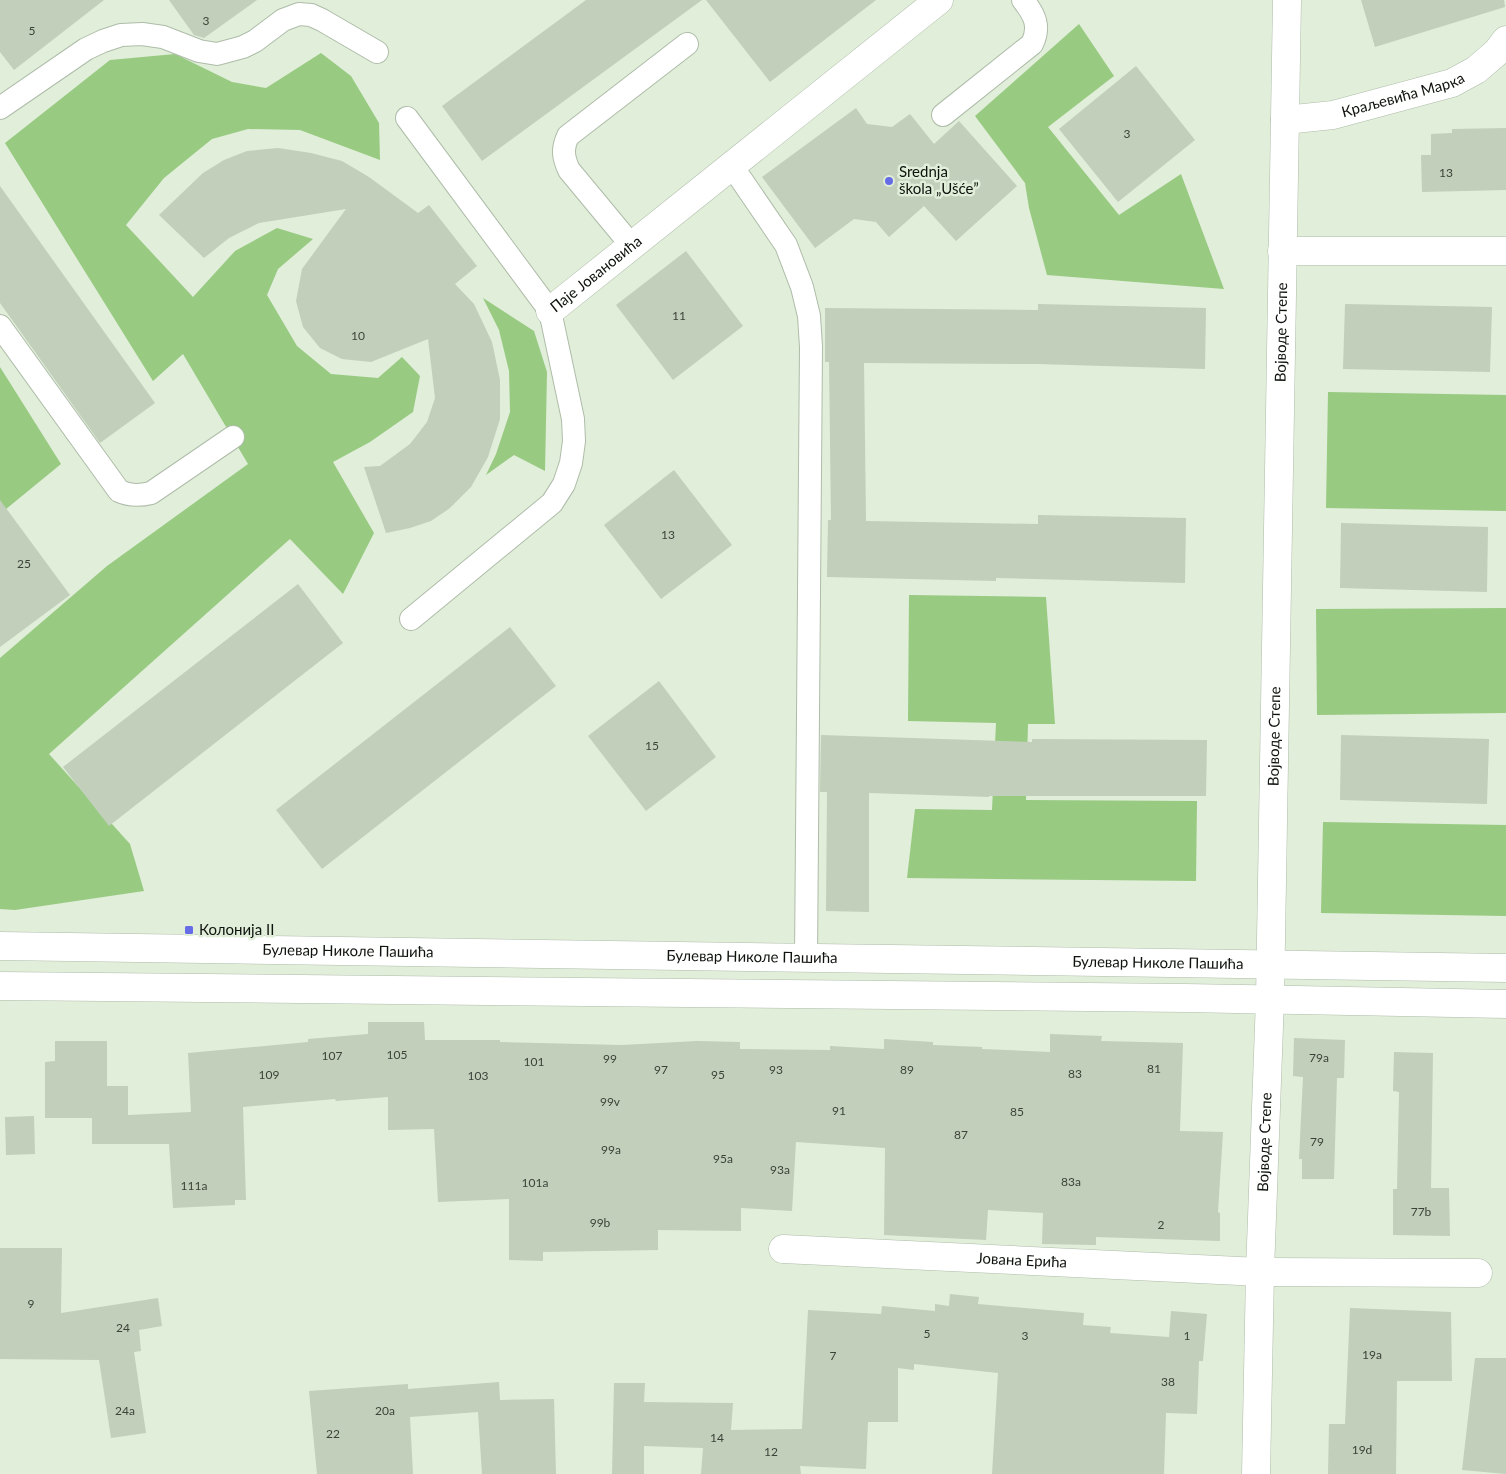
<svg xmlns="http://www.w3.org/2000/svg" width="1506" height="1474" font-family="Lato,sans-serif">
  <rect width="100%" height="100%" fill="#e0eeda"/>
  <g fill="#98ca81">
    <path d="M1079 24 1114 76 1048 127 1119 215 1181 174 1224 289 1047 275 1029 208 1025 183 975 116Z"/>
    <path d="M321 53 351 76 379 123 380 160 300 130 248 129 212 139 164 178 126 225 193 297 235 251 277 228 313 239 278 269 267 295 297 346 331 374 378 378 402 357 420 376 413 412 370 442 333 462 374 533 343 594 290 539 49 754 130 844 144 891 15 910 0 909V658L107 566 248 464 183 354 153 381 5 143 110 60 175 54 232 82 266 88Z"/>
    <path d="M483 298 534 331 547 372 545 471 514 455 486 475 496 454 510 412 509 371 499 330Z"/>
    <path d="M0 367 61 464 0 514Z"/>
    <path d="M1328 392 1506 395V511L1326 508Z"/>
    <path d="M909 595 1046 597 1055 724H1028L1026 800 1197 801 1196 881 907 878 915 809 992 810 996 723 908 721Z"/>
    <path d="M1506 608V713L1317 715 1316 609Z"/>
    <path d="M1323 822 1506 825V916L1321 913Z"/>
  </g>
  <g fill="#c1cfbb">
    <path d="M0 0H104L14 70 0 52Z"/>
    <path d="M169 0H257L204 38 194 35Z"/>
    <path d="M586 0H702L482 161 442 106Z"/>
    <path d="M706 0H876L770 82Z"/>
    <path d="M1361 0H1504L1505 7 1375 47Z"/>
    <path d="M1136 66 1195 140 1118 202 1059 129Z"/>
    <path d="M856 108 867 124 892 127 910 114 934 144 959 121 1017 186 956 241 924 206 889 237 876 222 854 219 815 248 762 177Z"/>
    <path d="M1506 128V190L1422 192 1421 155H1431V134L1452 133V129Z"/>
    <path d="M278 148 311 153 342 161 369 177 418 213 429 205 477 266 455 284 474 304 492 342 500 380V419L488 457 471 487 450 508 431 521 410 528 386 533 364 467 380 466 410 444 427 422 435 398 428 339 371 362 342 359 320 348 303 327 296 301 302 269 346 209 259 223 229 238 204 258 159 215 203 173 224 160 247 151Z"/>
    <path d="M0 186 155 403 100 443 0 303Z"/>
    <path d="M686 251 743 326 673 380 616 305Z"/>
    <path d="M1038 304 1206 308 1205 369 1037 364 864 363 866 521 1038 524V515L1186 518 1185 583 996 578V581L827 577 828 520H831L829 362H825V308L1038 310Z"/>
    <path d="M1345 304 1492 307 1490 372 1343 369Z"/>
    <path d="M674 470 732 545 661 599 604 525Z"/>
    <path d="M0 500 70 595 0 647Z"/>
    <path d="M1341 523 1488 527 1487 592 1340 588Z"/>
    <path d="M298 584 343 643 109 826 63 767Z"/>
    <path d="M510 627 556 686 322 869 276 810Z"/>
    <path d="M659 681 716 757 646 811 588 736Z"/>
    <path d="M821 735 1032 742V739L1207 740 1206 796H989V797L869 793V912L826 911 827 792H820Z"/>
    <path d="M1341 735 1489 739 1487 804 1340 800Z"/>
    <path d="M368 1022H424L425 1040H500V1042L622 1045 697 1041 740 1042V1049L830 1050V1046L884 1049V1039L933 1042V1045L982 1047V1049L1050 1052V1034L1102 1036 1101 1041 1183 1043 1180 1131 1223 1132 1218 1212 1220 1213V1241L1096 1237V1245L1042 1244 1043 1213 988 1210 986 1240 884 1235 885 1148 796 1142 792 1211 741 1208V1231L658 1230V1250L543 1252V1261L509 1260V1199L438 1202 434 1129 388 1130V1097L336 1101 335 1099 243 1107 246 1200H235V1205L173 1208 169 1144H92V1118H45V1062L55 1061V1041H107V1086H128V1115L191 1112 188 1053 308 1042V1039L368 1034Z"/>
    <path d="M1294 1038 1345 1040 1344 1078H1337L1334 1179H1302V1159H1299L1303 1077 1293 1076Z"/>
    <path d="M1394 1052 1433 1053 1431 1188H1449L1450 1236 1393 1235V1189H1397L1399 1092 1393 1091Z"/>
    <path d="M34 1116 35 1154 6 1155 5 1117Z"/>
    <path d="M0 1248H62L61 1313 158 1298 162 1326 139 1330 141 1351 134 1352 146 1433 111 1438 99 1360 0 1359Z"/>
    <path d="M950 1294 979 1297 978 1304 1084 1313 1083 1325 1111 1327 1110 1333 1169 1337 1171 1311 1207 1314 1203 1361H1199L1197 1414 1166 1413 1164 1474H992L998 1373 914 1364V1370L898 1368V1422H868L866 1469 800 1466 801 1474H701L703 1448 644 1446V1474H612L614 1383H645L644 1402 733 1403 731 1430 802 1429 808 1310 881 1314 882 1306 935 1311V1304L949 1306Z"/>
    <path d="M1350 1308 1451 1312 1452 1381H1397L1396 1474H1328L1329 1424H1345Z"/>
    <path d="M1475 1358H1506V1474L1462 1470Z"/>
    <path d="M499 1382 500 1400 554 1399 556 1474H482L478 1412 410 1417 413 1474H317L309 1391 408 1384V1389Z"/>
  </g>
  <g fill="none" stroke-linecap="round" stroke-linejoin="round">
    <defs>
      <g id="lane">
        <path d="M0 108 86 49 103 41 121 35 142 34 163 37 199 51 217 54 243 47 255 41 283 20 299 14 311 15 322 20 377 52"/>
        <path d="M943 115 1032 44C1041 26 1034 14 1023 0"/>
        <path d="M407 118 550 311 573 419 574 441 571 463 564 484 552 503 411 619"/>
        <path d="M732 166 786 245 802 287 809 316 811 347 806 959"/>
        <path d="M632 246 569 170C563 157 562 149 568 136L687 44"/>
        <path d="M0 326 119 491C130 496 139 496 151 493L233 437"/>
      </g>
      <g id="street">
        <path id="s1" d="M1285 120 1333 115 1452 83 1476 70 1497 52 1506 40"/>
        <path d="M1282 251H1506"/>
        <path id="s2" d="M550 311 939 0"/>
        <path id="s3" d="M783 1249 1260 1272 1478 1273"/>
        <path id="s4" d="M1256 1474 1260 1272 1270 999 1287 0"/>
      </g>
      <g id="primary">
        <path id="s5" d="M0 946 1506 968"/>
        <path d="M0 986 1185 998 1506 1004"/>
      </g>
    </defs>
    <use href="#lane" stroke="#aebca9" stroke-width="24"/>
    <use href="#street" stroke="#aebca9" stroke-width="29"/>
    <use href="#primary" stroke="#aebca9" stroke-width="29"/>
    <use href="#lane" stroke="#fff" stroke-width="22"/>
    <use href="#street" stroke="#fff" stroke-width="28"/>
    <use href="#primary" stroke="#fff" stroke-width="28"/>
  </g>
  <g fill="#656ce5" stroke="#e0eeda" stroke-width="2">
    <circle cx="889" cy="181" r="5"/>
    <rect x="184" y="925" width="10" height="10" rx="2.5"/>
  </g>
  <g text-anchor="middle" stroke-width="5" stroke-linejoin="round" paint-order="stroke">
    <g font-size="12" fill="#3c4238">
      <text x="206" y="25">3</text>
      <text x="32" y="35">5</text>
      <text x="1127" y="138">3</text>
      <text x="1446" y="177">13</text>
      <text x="679" y="320">11</text>
      <text x="358" y="340">10</text>
      <text x="668" y="539">13</text>
      <text x="24" y="568">25</text>
      <text x="652" y="750">15</text>
      <text x="397" y="1059">105</text>
      <text x="332" y="1060">107</text>
      <text x="1319" y="1062">79a</text>
      <text x="610" y="1063">99</text>
      <text x="534" y="1066">101</text>
      <text x="1154" y="1073">81</text>
      <text x="661" y="1074">97</text>
      <text x="776" y="1074">93</text>
      <text x="907" y="1074">89</text>
      <text x="1075" y="1078">83</text>
      <text x="269" y="1079">109</text>
      <text x="718" y="1079">95</text>
      <text x="478" y="1080">103</text>
      <text x="610" y="1106">99v</text>
      <text x="839" y="1115">91</text>
      <text x="1017" y="1116">85</text>
      <text x="961" y="1139">87</text>
      <text x="1317" y="1146">79</text>
      <text x="611" y="1154">99a</text>
      <text x="723" y="1163">95a</text>
      <text x="780" y="1174">93a</text>
      <text x="1071" y="1186">83a</text>
      <text x="535" y="1187">101a</text>
      <text x="194" y="1190">111a</text>
      <text x="1421" y="1216">77b</text>
      <text x="600" y="1227">99b</text>
      <text x="1161" y="1229">2</text>
      <text x="31" y="1308">9</text>
      <text x="123" y="1332">24</text>
      <text x="927" y="1338">5</text>
      <text x="1025" y="1340">3</text>
      <text x="1187" y="1340">1</text>
      <text x="1372" y="1359">19a</text>
      <text x="833" y="1360">7</text>
      <text x="1168" y="1386">38</text>
      <text x="125" y="1415">24a</text>
      <text x="385" y="1415">20a</text>
      <text x="333" y="1438">22</text>
      <text x="717" y="1442">14</text>
      <text x="1362" y="1454">19d</text>
      <text x="771" y="1456">12</text>
    </g>
    <g font-size="15" fill="#0f130d" stroke="#e0eeda">
      <text dy="5" stroke="none"><textPath href="#s1" startOffset="121">Краљевића Марка</textPath></text>
      <text dy="5" stroke="none"><textPath href="#s2" startOffset="59">Паје Јовановића</textPath></text>
      <text dy="5" stroke="none"><textPath href="#s4" startOffset="1142">Војводе Степе</textPath></text>
      <text dy="5" stroke="none"><textPath href="#s4" startOffset="738">Војводе Степе</textPath></text>
      <text dy="5" stroke="none"><textPath href="#s5" startOffset="348">Булевар Николе Пашића</textPath></text>
      <text dy="5" stroke="none"><textPath href="#s5" startOffset="752">Булевар Николе Пашића</textPath></text>
      <text dy="5" stroke="none"><textPath href="#s5" startOffset="1158">Булевар Николе Пашића</textPath></text>
      <text dy="5" stroke="none"><textPath href="#s4" startOffset="332">Војводе Степе</textPath></text>
      <text dy="5" stroke="none"><textPath href="#s3" startOffset="239">Јована Ерића</textPath></text>
    </g>
    <g font-size="15" fill="#0f130d" stroke="#e0eeda" text-anchor="start">
      <text x="899" y="177">Srednja<tspan x="899" dy="17">škola „Ušće”</tspan></text>
      <text x="199" y="935">Колонија II</text>
    </g>
  </g>
</svg>
